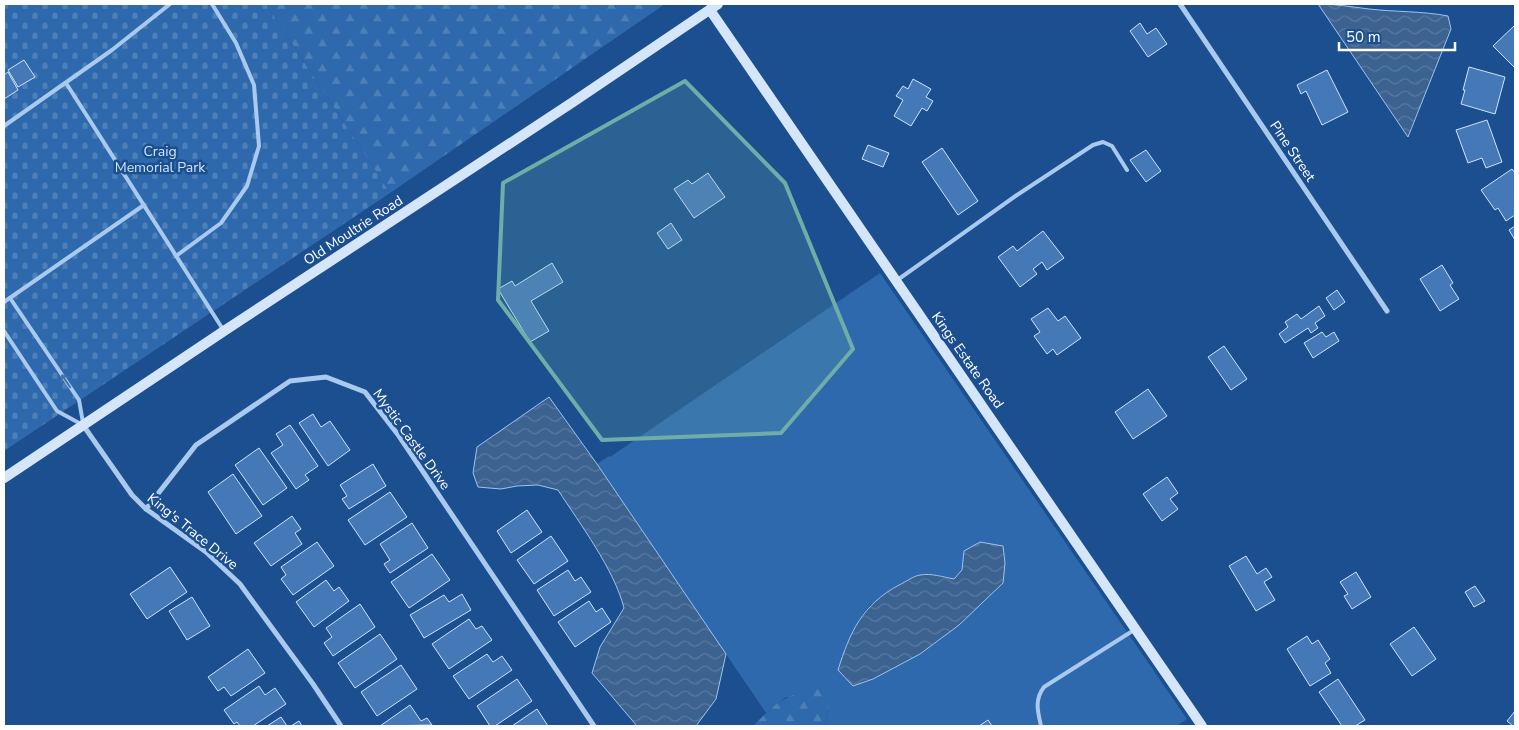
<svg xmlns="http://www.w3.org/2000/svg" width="1519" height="730" font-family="'Nunito Sans',sans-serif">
  <defs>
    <pattern id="forest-firs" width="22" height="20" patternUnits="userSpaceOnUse" patternTransform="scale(1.25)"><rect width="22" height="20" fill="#2e69ad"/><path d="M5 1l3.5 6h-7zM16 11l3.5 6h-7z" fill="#4d80b9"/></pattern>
    <pattern id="cemetery-stones" width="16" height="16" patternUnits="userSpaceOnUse" patternTransform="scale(1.25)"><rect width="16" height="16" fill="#2e69ad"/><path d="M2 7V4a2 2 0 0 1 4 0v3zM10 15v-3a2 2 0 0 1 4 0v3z" fill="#4d80b9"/></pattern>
    <pattern id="water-waves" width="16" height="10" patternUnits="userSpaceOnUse" patternTransform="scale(1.25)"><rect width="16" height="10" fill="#3c6290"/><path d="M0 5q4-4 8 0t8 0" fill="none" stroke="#597aa1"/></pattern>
  </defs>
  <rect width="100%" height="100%" fill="#1b4f8f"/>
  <path fill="#2e69ad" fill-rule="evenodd" d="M880 273 1187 719 1177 726H825L830 700 786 697 766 713 597 464 609 456 610 457ZM962 570 1003 583 984 600 844 651 862 615 871 604 938 575 954 579Z"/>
  <g fill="url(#forest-firs)">
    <path d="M266 4H665L390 193Z"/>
    <path d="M818 689 830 700 825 726H753C776 703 785 694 818 689Z"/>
  </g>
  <path fill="url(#cemetery-stones)" d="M4 4H266L390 193 4 451Z"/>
  <g fill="url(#water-waves)" stroke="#9cc4f0">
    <path d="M1318 4C1336 4 1352 7 1369 9 1395 12 1422 11 1448 16L1451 29 1408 137Z"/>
    <path d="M549 397 597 464 726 654 716 699 696 726H637L592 673 600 647 624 608C614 569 580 524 558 490L538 485 517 486 501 489 478 487 473 473 477 447Z"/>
    <path d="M980 542 1003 546 1005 563 1003 583 959 625 920 654 873 679 853 686 838 670C850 632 862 605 899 585 906 582 913 576 920 575 932 573 943 577 954 579L962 570 964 551Z"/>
  </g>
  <g fill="#4478b7" stroke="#cfe3fa">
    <path d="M1140 23 1147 34 1156 28 1167 44 1148 57 1130 31Z"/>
    <path d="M1515 25V68L1493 46Z"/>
    <path d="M24 60 35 77 18 87 8 70Z"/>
    <path d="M1469 67 1505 77 1495 114 1461 104 1465 90H1463Z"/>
    <path d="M1327 70 1348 112 1322 125 1306 91 1301 94 1297 85Z"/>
    <path d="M8 72 18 90 4 99V75Z"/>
    <path d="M913 79 931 89 926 97 933 101 927 111 922 108 911 126 894 116 903 100 896 96 903 86 908 89Z"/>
    <path d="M1487 120 1502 162 1486 168 1482 158 1468 163 1456 130Z"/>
    <path d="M868 145 889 153 883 167 862 159Z"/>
    <path d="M942 148 978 201 958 215 922 162Z"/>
    <path d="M1146 150 1161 171 1146 182 1130 160Z"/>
    <path d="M1512 169 1515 173V215L1506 221 1498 208 1495 210 1481 190Z"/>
    <path d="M708 173 725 197 694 218 674 189 688 180 692 184Z"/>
    <path d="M671 223 682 240 668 249 657 233Z"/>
    <path d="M1515 226V240L1509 230Z"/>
    <path d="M1043 231 1064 258 1047 270 1042 262 1033 269 1037 274 1020 287 998 257 1013 246 1017 251Z"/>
    <path d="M552 263 563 282 531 301 549 331 530 342 498 289 512 281 515 286Z"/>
    <path d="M1442 265 1453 283 1450 285 1459 299 1440 311 1420 279Z"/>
    <path d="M1337 290 1345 302 1334 310 1326 298Z"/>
    <path d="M1319 306 1325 316 1315 323 1318 328 1311 333 1308 328 1285 343 1279 334 1288 327 1285 322 1297 314 1301 319Z"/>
    <path d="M1048 308 1058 321 1065 316 1081 338 1057 355 1053 349 1047 354 1034 336 1040 332 1031 319Z"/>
    <path d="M1322 332 1326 337 1334 332 1339 341 1313 358 1304 343Z"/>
    <path d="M1224 346 1247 379 1231 390 1208 357Z"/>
    <path d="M1148 389 1167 416 1133 439 1115 412Z"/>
    <path d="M313 414 321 427 330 421 350 450 328 466 299 423Z"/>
    <path d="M290 425 318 466 305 475 309 480 296 489 271 453 283 445 276 434Z"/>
    <path d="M259 448 287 488 263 505 235 465Z"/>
    <path d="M373 464 386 486 349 509 342 499 347 496 340 485Z"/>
    <path d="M233 474 262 516 236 534 208 492Z"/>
    <path d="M1167 477 1178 493 1170 499 1178 509 1162 521 1143 494Z"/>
    <path d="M390 492 407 517 365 545 348 520Z"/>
    <path d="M527 510 542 532 511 553 497 531Z"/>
    <path d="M292 516 301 529 295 533 302 544 271 566 254 543Z"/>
    <path d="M412 523 428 548 390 573 384 564 390 560 380 544Z"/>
    <path d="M551 536 568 561 534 584 517 560Z"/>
    <path d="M317 542 334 566 293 595 281 579 286 575 281 567Z"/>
    <path d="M432 554 450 580 409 608 391 582Z"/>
    <path d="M1246 556 1257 574 1266 568 1272 577 1264 582 1275 600 1256 611 1229 566Z"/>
    <path d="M170 567 187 592 147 619 130 594Z"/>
    <path d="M568 570 575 581 581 577 591 592 554 616 537 590Z"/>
    <path d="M1356 572 1371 597 1352 609 1344 596 1348 594 1340 582Z"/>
    <path d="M326 580 334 591 339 587 349 601 314 627 296 602Z"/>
    <path d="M1475 586 1485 601 1474 607 1465 592Z"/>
    <path d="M462 594 471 610 424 638 410 615 444 595 449 602Z"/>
    <path d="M192 597 210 626 187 640 169 611Z"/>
    <path d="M589 601 596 612 602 608 611 622 575 647 558 622Z"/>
    <path d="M360 604 375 627 333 656 324 643 332 637 326 628Z"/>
    <path d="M469 619 476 629 482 626 492 640 449 669 432 644Z"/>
    <path d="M1414 627 1436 659 1412 676 1390 644Z"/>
    <path d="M380 634 397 659 355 688 338 663Z"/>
    <path d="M1307 636 1312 644 1318 640 1330 659 1325 663 1331 673 1310 686 1287 649Z"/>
    <path d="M248 649 265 673 231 696 224 687 218 691 208 677Z"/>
    <path d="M487 654 493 662 502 656 512 670 469 699 453 676Z"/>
    <path d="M401 665 417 689 377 716 361 692Z"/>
    <path d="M517 679 532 701 495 726H490L477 706Z"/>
    <path d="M1338 679 1365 720 1355 726H1342L1319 692Z"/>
    <path d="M259 686 265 695 275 688 286 704 253 726H240L237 722 234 724 224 710Z"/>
    <path d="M410 705 421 721 427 718 432 725 380 726Z"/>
    <path d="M537 709 548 726H512Z"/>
    <path d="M1515 711V726H1513L1507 721Z"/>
    <path d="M281 717 287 726H267Z"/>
    <path d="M988 720 992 726H979Z"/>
    <path d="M299 721 302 726H291Z"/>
  </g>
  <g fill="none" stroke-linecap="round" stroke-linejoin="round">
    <g stroke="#a9c9ee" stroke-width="4">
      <path d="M66 83 224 331"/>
      <path d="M4 126 112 50 170 4"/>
      <path d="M176 256 221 223 247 186 259 146 254 85 236 43 212 4"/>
      <path d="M896 281 1017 195 1093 145 1103 142 1112 146 1127 170"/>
      <path d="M10 298 79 400 83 423"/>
      <path d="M4 302 144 205"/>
      <path d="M4 331 57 411 81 424"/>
      <path d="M1041 726C1038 712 1034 700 1044 687L1134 630"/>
    </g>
    <g stroke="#a9c9ee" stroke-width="5">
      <path d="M1180 4 1387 311"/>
      <path d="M83 425 132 495 146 509 206 552 240 584 313 684 341 726"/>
      <path d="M146 509 196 445 290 381 326 377 365 392 399 436 594 726"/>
    </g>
    <g stroke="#d6e6fa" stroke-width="10">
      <path d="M710 10 1202 726"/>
      <path d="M4 478 224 331 573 102 718 4"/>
    </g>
  </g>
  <defs><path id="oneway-shaft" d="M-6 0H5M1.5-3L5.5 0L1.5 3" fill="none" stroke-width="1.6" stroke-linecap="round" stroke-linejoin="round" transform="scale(1.25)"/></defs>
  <use stroke="#4674ac" href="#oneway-shaft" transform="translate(66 381) rotate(-124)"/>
  <path fill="#6fada8" fill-opacity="0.2" stroke="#6fada8" stroke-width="4" stroke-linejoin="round" d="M685 81 785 183 853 349 781 433 602 440 498 300 503 183Z"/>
  <g text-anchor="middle" stroke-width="5" stroke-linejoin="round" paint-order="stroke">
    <g font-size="14" fill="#cfe3fa" stroke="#1b4f8f">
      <text x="160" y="156">Craig<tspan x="160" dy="16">Memorial Park</tspan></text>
    </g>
    <g font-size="14" fill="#fff" stroke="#1b4f8f">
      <text transform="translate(1293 151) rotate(56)" y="5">Pine Street</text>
      <text transform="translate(353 230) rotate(-33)" y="5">Old Moultrie Road</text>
      <text transform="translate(968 360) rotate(55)" y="5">Kings Estate Road</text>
      <text transform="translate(412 439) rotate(54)" y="5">Mystic Castle Drive</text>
      <text transform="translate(193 531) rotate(39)" y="5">King's Trace Drive</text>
    </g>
  </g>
  <rect width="1519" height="730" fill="none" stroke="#ffffff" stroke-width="10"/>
  <path d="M1339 42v8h116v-8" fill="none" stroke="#ffffff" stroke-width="2.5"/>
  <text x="1346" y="42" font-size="15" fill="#ffffff" stroke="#1b4f8f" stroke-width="4" paint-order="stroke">50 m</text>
</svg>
